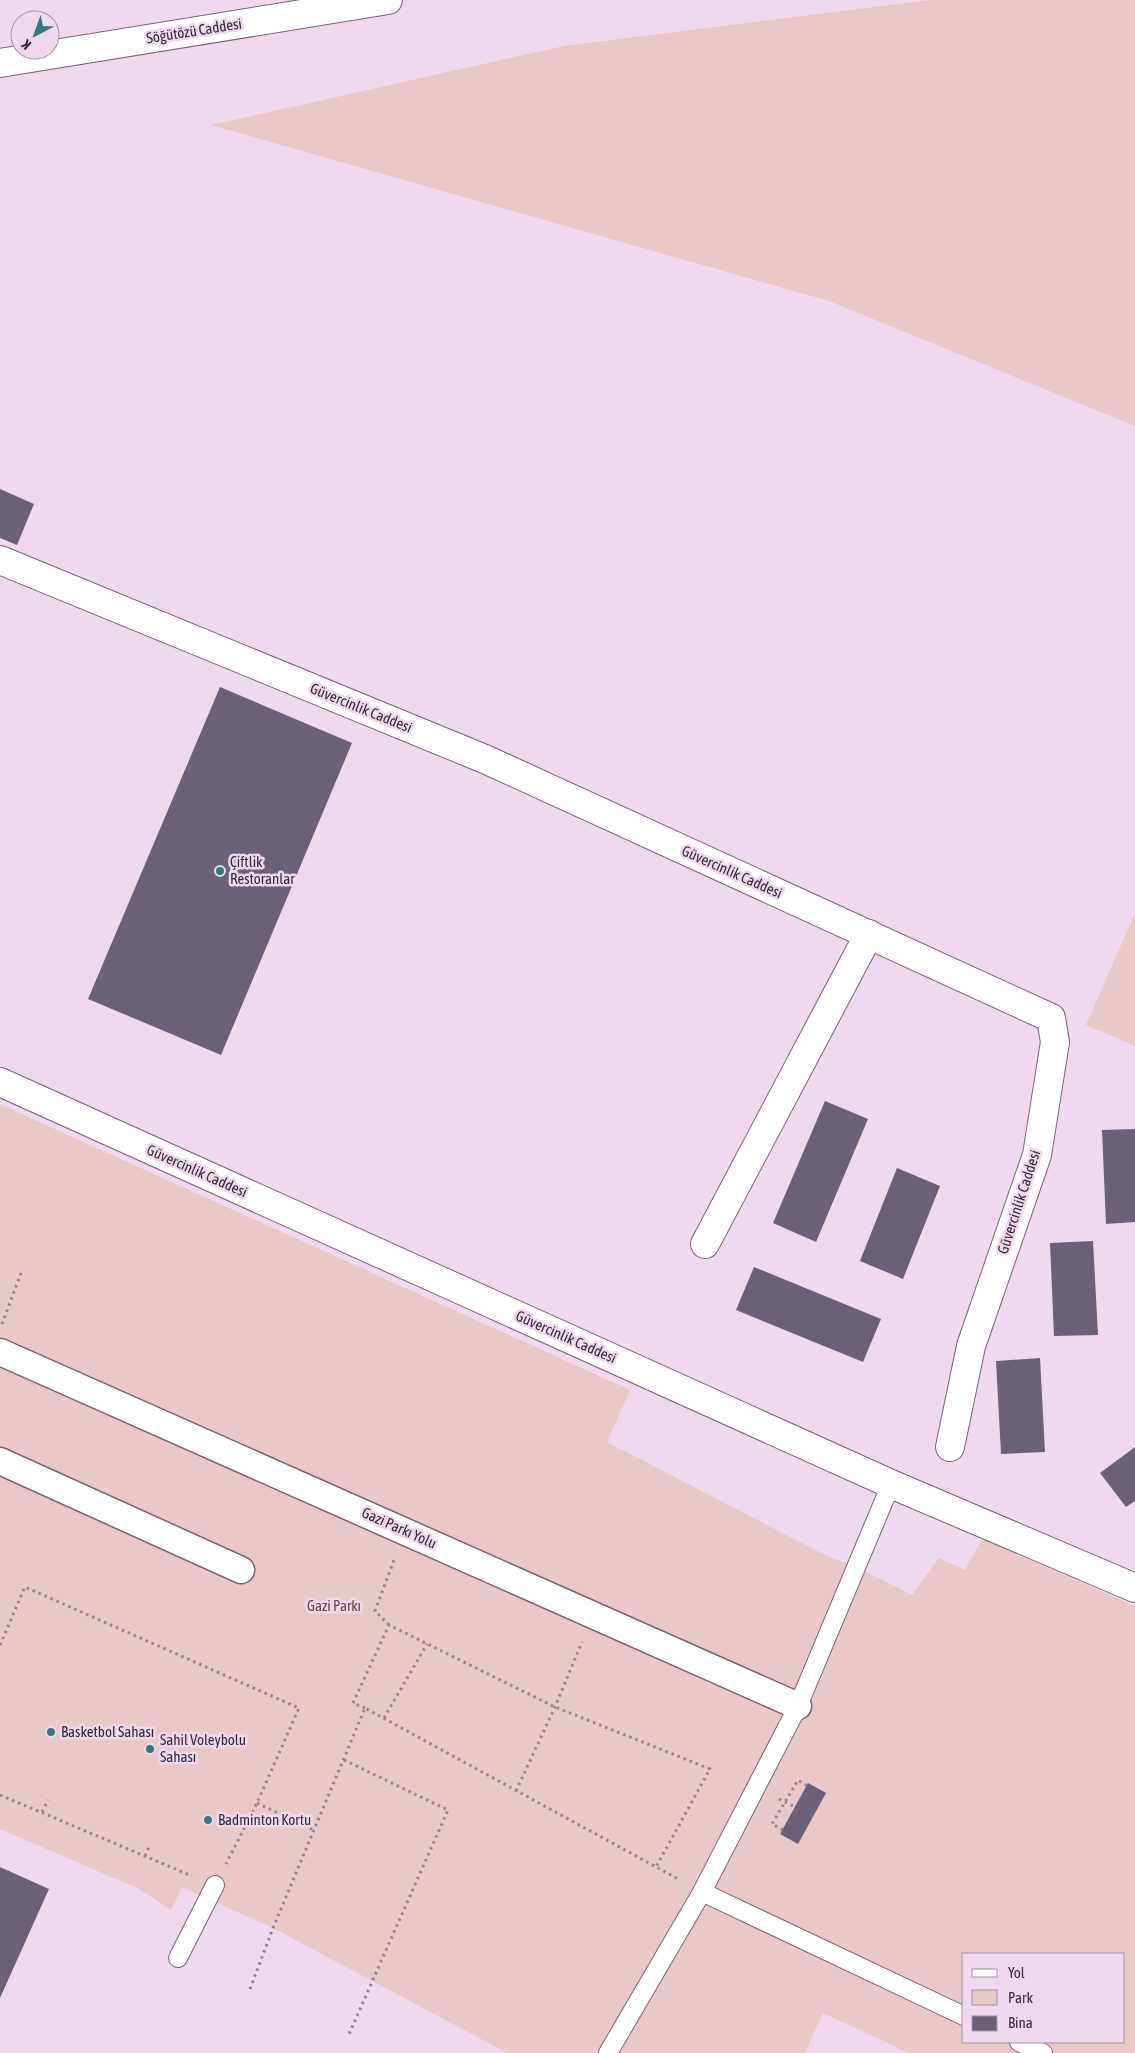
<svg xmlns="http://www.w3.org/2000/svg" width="1135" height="2053" font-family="'Asap Condensed',sans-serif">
  <rect width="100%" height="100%" fill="#f0d9ef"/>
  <g fill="#ebc8c8" fill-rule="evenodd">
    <path d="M930 0H1135V426L829 301 211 125 564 46Z"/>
    <path d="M1135 913V1046L1086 1025Z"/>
    <path d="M0 1104 630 1390 607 1442 829 1557 856 1567 912 1595 939 1558 965 1570 982 1539 1135 1606V2053H909L823 2013 805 2053H507L273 1928 182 1887 171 1910 139 1889 0 1829ZM964 1954H1124V2042H964Z"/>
  </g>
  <g fill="#6a6178">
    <path d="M0 489 34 504 17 545 0 538Z"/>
    <path d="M220 687 352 743 221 1055 88 999Z"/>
    <path d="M825 1101 868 1119 816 1242 773 1223Z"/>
    <path d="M1135 1129V1222L1106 1224 1102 1130Z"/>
    <path d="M897 1168 940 1186 903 1279 860 1261Z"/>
    <path d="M1093 1241 1098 1335 1054 1336 1050 1243Z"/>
    <path d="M754 1267 881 1319 863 1362 736 1310Z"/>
    <path d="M1040 1358 1045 1452 1001 1454 996 1361Z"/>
    <path d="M1135 1447V1501L1126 1507 1100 1473Z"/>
    <path d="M808 1783 826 1793 798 1844 780 1834Z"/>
    <path d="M0 1867 49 1889 0 1998Z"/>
  </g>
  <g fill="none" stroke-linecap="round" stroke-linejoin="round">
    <defs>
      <g id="service">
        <path d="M702 1892 964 2016"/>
        <path d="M178 1958 215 1885"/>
        <path d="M1019 2042 1043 2053"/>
        <path d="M608 2053 702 1892 798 1706 891 1484"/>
      </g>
      <g id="pedestrian">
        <path d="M0 1352 798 1706"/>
        <path d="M0 1461 241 1570"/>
      </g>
      <g id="minor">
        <path d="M0 560 487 760 1051 1018 1055 1042 1037 1155 971 1346 950 1447"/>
        <path d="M0 1082 891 1484 1135 1588"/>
        <path d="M705 1244 869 934"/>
      </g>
      <path id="primary" d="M0 63 388 0"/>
    </defs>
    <use href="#service" stroke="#776376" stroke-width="20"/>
    <use href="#pedestrian" stroke="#776376" stroke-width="29"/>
    <use href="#minor" stroke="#776376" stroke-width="30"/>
    <use href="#primary" stroke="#776376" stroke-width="30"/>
    <g stroke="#958594" stroke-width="3" stroke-dasharray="2.5 4" stroke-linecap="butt">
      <path d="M2 1324 21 1273"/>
      <path d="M389 1625 375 1611 394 1560"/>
      <path d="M0 1645 25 1587 299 1708 257 1803 226 1864"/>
      <path d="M365 1708 353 1703 389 1625 555 1707 710 1769 656 1867"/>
      <path d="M384 1718 427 1644"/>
      <path d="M344 1760 448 1810 349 2034"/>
      <path d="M516 1791 555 1707 582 1642"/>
      <path d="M0 1795 192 1876"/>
      <path d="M779 1799 795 1807"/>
      <path d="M257 1803 314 1830"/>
      <path d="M42 1812 48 1800"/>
      <path d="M783 1830 772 1824 798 1780 807 1786"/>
      <path d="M145 1856 149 1847"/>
      <path d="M250 1989 273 1928 365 1708 680 1880"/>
    </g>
    <use href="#service" stroke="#fff" stroke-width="18"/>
    <use href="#pedestrian" stroke="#fff" stroke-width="26"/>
    <use href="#minor" stroke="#fff" stroke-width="28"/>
    <use href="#primary" stroke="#fff" stroke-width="28"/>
  </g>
  <g fill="#317b7f" stroke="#f0d9ef" stroke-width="2">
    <circle cx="220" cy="871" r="5"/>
    <circle cx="51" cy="1732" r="5"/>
    <circle cx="150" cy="1749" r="5"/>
    <circle cx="208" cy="1820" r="5"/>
  </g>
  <g text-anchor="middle" stroke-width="5" stroke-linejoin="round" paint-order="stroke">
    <g font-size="15" fill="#332b33" stroke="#f0d9ef">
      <text transform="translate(194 31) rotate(-9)" y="5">Söğütözü Caddesi</text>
      <text transform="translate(361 708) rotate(22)" y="5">Güvercinlik Caddesi</text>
      <text transform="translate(732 872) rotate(24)" y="5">Güvercinlik Caddesi</text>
      <text transform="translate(197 1171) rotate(24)" y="5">Güvercinlik Caddesi</text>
      <text transform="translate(1019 1202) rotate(-72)" y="5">Güvercinlik Caddesi</text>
      <text transform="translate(566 1337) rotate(24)" y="5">Güvercinlik Caddesi</text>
      <text transform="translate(399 1528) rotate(24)" y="5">Gazi Parkı Yolu</text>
    </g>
    <g font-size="15" fill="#332b33" stroke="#f0d9ef" text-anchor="start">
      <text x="230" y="867">Çiftlik<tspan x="230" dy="17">Restoranlar</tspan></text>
      <text x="61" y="1737">Basketbol Sahası</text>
      <text x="160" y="1745">Sahil Voleybolu<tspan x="160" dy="17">Sahası</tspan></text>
      <text x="218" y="1825">Badminton Kortu</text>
    </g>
    <g font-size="15" fill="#783b3e" stroke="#f0d9ef">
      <text x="334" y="1611">Gazi Parkı</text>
    </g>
  </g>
  <rect x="962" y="1953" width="162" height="90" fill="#f0d9ef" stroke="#a493a4"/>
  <rect x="972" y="1969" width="25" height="8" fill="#ffffff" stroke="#a493a4"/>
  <text x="1008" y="1978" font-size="15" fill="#332b33">Yol</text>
  <rect x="972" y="1990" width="25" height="15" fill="#ebc8c8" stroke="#a493a4"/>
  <text x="1008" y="2003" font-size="15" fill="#332b33">Park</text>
  <rect x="972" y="2016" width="25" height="15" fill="#6a6178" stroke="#a493a4"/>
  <text x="1008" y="2028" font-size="15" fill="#332b33">Bina</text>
  <g transform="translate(35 35) rotate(221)"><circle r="24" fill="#f0d9ef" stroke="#a493a4"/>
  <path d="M0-4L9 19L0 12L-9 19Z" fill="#317b7f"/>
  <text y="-8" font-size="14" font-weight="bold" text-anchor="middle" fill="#332b33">K</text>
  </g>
</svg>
